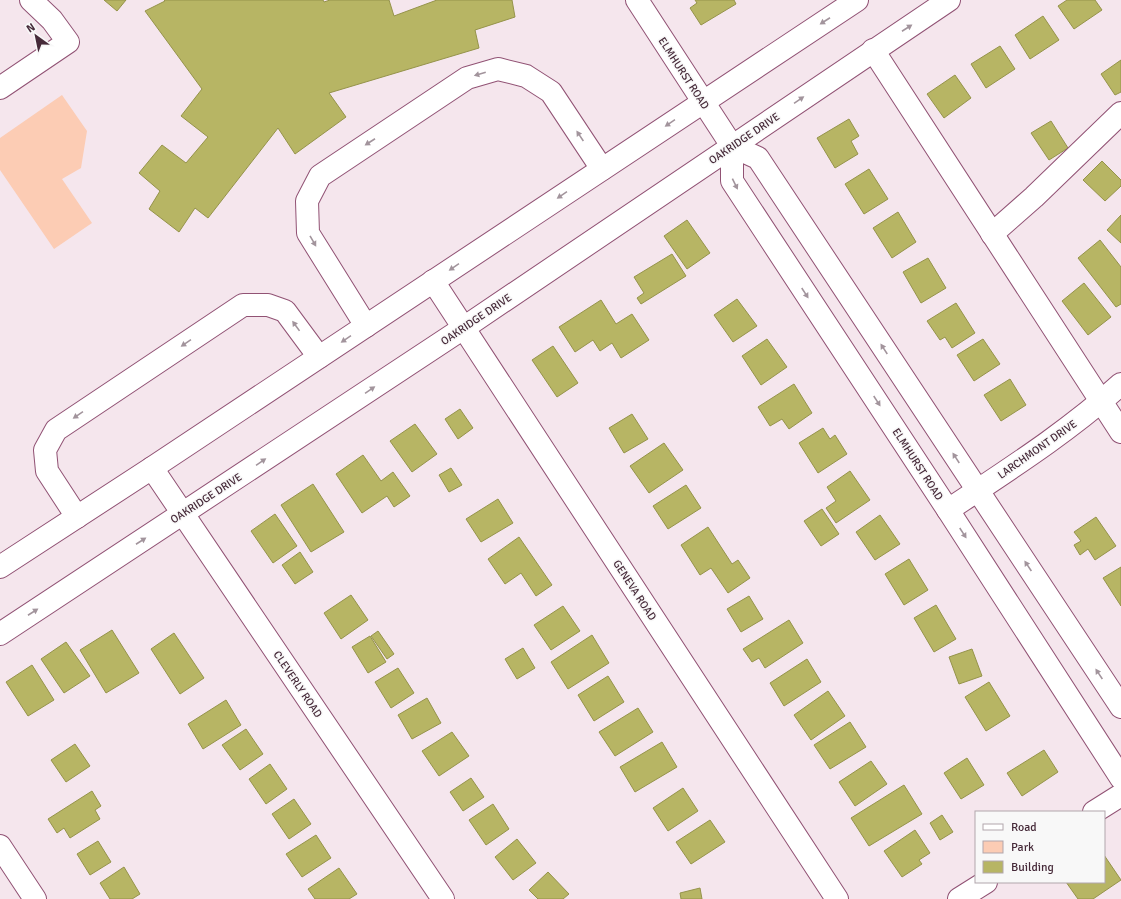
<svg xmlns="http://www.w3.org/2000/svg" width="1121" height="899" font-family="Signika,sans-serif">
  <rect width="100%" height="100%" fill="#f5e6ed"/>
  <path fill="#fcccb4" d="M62 95 87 131 81 168 62 179 92 223 54 249 0 170V138Z"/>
  <g fill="#b7b564" stroke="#95934a">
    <path d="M104 0H126L117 11Z"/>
    <path d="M164 0H323L324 2 330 0H389L394 16 437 0H512L515 17 475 30 479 48 329 93 346 117 295 154 278 128 208 218 195 208 179 232 149 209 160 191 139 173 162 145 186 163 208 137 181 116 202 89 145 11 165 1Z"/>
    <path d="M695 0H734L736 4 701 25 690 8 697 3Z"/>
    <path d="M1067 0H1095L1102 10 1074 29 1058 6Z"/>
    <path d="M1043 16 1059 40 1030 59 1015 35Z"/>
    <path d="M1000 46 1015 69 986 88 971 64Z"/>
    <path d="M1121 60V92L1115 95 1101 74Z"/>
    <path d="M955 75 971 98 944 118 927 94Z"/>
    <path d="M849 119 859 136 851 141 858 154 835 168 817 138Z"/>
    <path d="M1051 121 1068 148 1049 160 1031 133Z"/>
    <path d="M1102 161 1121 180V186L1105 201 1083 180Z"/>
    <path d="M869 169 888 199 864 214 845 184Z"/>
    <path d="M898 212 916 242 892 258 873 228Z"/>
    <path d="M1121 215V243L1107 230Z"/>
    <path d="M687 220 710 253 687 269 664 236Z"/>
    <path d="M1100 240 1121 267V304L1116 307 1078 258Z"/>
    <path d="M672 254 686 276 641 304 637 298 644 293 634 277Z"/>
    <path d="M928 258 946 288 921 303 903 272Z"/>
    <path d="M1084 283 1111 317 1088 335 1062 301Z"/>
    <path d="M737 299 757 326 733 342 714 315Z"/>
    <path d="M601 300 616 324 632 314 649 340 621 358 612 343 600 351 593 340 575 352 559 327Z"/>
    <path d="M956 303 975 333 952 348 945 337 940 340 927 321Z"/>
    <path d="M767 339 787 367 761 385 742 356Z"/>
    <path d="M983 339 1000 364 974 381 957 355Z"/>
    <path d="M553 346 578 383 557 397 532 360Z"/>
    <path d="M1010 379 1026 405 1001 421 984 395Z"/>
    <path d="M794 384 812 413 789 429 782 419 770 426 758 407Z"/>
    <path d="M460 409 473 428 458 439 445 419Z"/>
    <path d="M632 414 648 439 624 453 609 428Z"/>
    <path d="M415 424 437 454 412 472 390 441Z"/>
    <path d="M823 428 830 439 835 435 847 454 818 473 799 443Z"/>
    <path d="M664 443 683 470 649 493 630 466Z"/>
    <path d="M363 455 381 481 393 472 410 496 394 507 387 496 362 513 336 474Z"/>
    <path d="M451 468 462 485 449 492 439 475Z"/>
    <path d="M850 471 870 500 836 523 826 508 836 501 827 487Z"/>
    <path d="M313 484 344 532 311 552 281 505Z"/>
    <path d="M686 485 701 508 668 529 653 506Z"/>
    <path d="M498 499 513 523 481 542 466 519Z"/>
    <path d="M822 509 839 534 821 546 804 521Z"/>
    <path d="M275 514 297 546 273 563 251 531Z"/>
    <path d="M880 515 900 544 875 560 856 532Z"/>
    <path d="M1096 517 1116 546 1095 560 1088 549 1080 555 1074 545 1081 541 1074 532Z"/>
    <path d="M708 527 732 564 738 560 750 578 728 593 711 568 700 575 681 545Z"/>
    <path d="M519 537 552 585 536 596 521 573 505 584 488 559Z"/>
    <path d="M300 552 313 572 295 584 282 565Z"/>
    <path d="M909 559 928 590 904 605 885 574Z"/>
    <path d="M1121 567V606L1103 578Z"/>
    <path d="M351 595 368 620 341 639 324 613Z"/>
    <path d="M749 596 763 619 741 632 727 609Z"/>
    <path d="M936 605 956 639 934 652 914 618Z"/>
    <path d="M563 606 580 631 551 650 534 625Z"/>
    <path d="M789 620 803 643 765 668 759 658 752 662 743 649Z"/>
    <path d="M112 630 139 673 106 693 80 650Z"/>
    <path d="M378 631 394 654 387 659 371 636Z"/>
    <path d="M174 633 204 678 180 694 151 649Z"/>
    <path d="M592 635 609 663 568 689 551 662Z"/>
    <path d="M370 636 386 662 368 673 352 647Z"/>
    <path d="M66 642 90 676 64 693 41 659Z"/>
    <path d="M523 648 535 668 517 679 505 659Z"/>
    <path d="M972 649 982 676 959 684 949 657Z"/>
    <path d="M807 659 821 682 784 706 770 683Z"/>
    <path d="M32 665 54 700 28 716 6 682Z"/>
    <path d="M398 668 414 693 391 708 375 682Z"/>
    <path d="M608 676 624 702 594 721 578 695Z"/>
    <path d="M989 682 1010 716 986 731 965 697Z"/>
    <path d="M828 691 845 716 811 740 794 715Z"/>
    <path d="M427 698 441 723 412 739 398 715Z"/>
    <path d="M226 700 241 725 203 749 188 724Z"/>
    <path d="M638 708 653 732 615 756 599 732Z"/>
    <path d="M850 722 866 747 830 769 814 745Z"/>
    <path d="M246 729 263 754 240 770 222 745Z"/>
    <path d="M452 732 469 756 439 776 422 751Z"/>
    <path d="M662 742 677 767 635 792 620 767Z"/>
    <path d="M75 744 90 766 66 782 51 760Z"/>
    <path d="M1044 750 1058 772 1022 796 1007 773Z"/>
    <path d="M967 758 984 785 961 799 944 773Z"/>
    <path d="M871 761 887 784 855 806 839 782Z"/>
    <path d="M270 764 287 789 266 804 249 779Z"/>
    <path d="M471 778 484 797 463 811 450 792Z"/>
    <path d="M904 785 922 814 869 846 851 818Z"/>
    <path d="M683 788 698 811 668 831 653 808Z"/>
    <path d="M92 791 101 806 95 810 100 819 70 838 64 828 57 833 48 819Z"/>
    <path d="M294 799 311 824 289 839 272 814Z"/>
    <path d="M493 804 509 829 486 845 469 820Z"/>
    <path d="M942 815 953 832 940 840 930 823Z"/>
    <path d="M710 820 725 842 691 864 676 842Z"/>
    <path d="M915 830 930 853 919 860 922 864 902 877 884 851Z"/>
    <path d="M316 835 331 858 302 877 286 854Z"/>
    <path d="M517 839 536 863 513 880 495 857Z"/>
    <path d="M98 841 111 862 90 875 77 854Z"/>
    <path d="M1104 855 1121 880 1093 899H1078L1066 882H1104Z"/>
    <path d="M124 867 140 894 132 899H110L100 883Z"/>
    <path d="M339 868 357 894 349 899H315L308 889Z"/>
    <path d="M548 872 569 894 563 899H538L529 890Z"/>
    <path d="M700 888 702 899H681L680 893Z"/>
  </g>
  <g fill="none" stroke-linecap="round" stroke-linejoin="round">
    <defs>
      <g id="minor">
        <path d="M637 0 732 146 758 158 1121 707"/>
        <path d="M873 50 1121 432"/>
        <path d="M0 88 68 42 52 20 31 0"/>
        <path d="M732 146V181L948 510 1121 778"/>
        <path d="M992 234 1034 197 1121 113"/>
        <path d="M433 281 837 899"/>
        <path d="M366 326 308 233 307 201 320 176 467 78 498 69 526 76 551 92 602 169"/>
        <path d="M152 468 443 899"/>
        <path d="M948 510C1008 470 1068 432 1121 384"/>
        <path d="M77 517 47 471 45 450 56 430 243 305H268L285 311 319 357"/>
        <path d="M0 567 152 468 857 0"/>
        <path d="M0 634 465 327 949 0"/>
        <path d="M1094 812 1121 795"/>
        <path d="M0 846 35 899"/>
        <path d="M959 899 986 882"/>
      </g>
    </defs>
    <use href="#minor" stroke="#915274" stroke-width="24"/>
    <use href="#minor" stroke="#fff" stroke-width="22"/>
  </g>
  <defs><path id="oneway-solid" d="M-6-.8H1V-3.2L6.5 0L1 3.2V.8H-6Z"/></defs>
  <g fill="#a2949c">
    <use href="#oneway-solid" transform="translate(825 21) rotate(147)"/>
    <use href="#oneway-solid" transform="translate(907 28) rotate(-33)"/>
    <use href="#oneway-solid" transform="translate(480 74) rotate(164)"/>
    <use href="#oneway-solid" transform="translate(799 100) rotate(-34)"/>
    <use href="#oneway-solid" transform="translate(670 123) rotate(146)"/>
    <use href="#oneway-solid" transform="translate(580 136) rotate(-124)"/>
    <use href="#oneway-solid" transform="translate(370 142) rotate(147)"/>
    <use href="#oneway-solid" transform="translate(735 184) rotate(64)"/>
    <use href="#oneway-solid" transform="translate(562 195) rotate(146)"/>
    <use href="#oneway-solid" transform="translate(313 241) rotate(60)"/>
    <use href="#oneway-solid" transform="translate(454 267) rotate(146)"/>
    <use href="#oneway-solid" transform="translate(805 293) rotate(57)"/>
    <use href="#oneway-solid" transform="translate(296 326) rotate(-126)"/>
    <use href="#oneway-solid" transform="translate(346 339) rotate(146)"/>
    <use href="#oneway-solid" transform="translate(186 343) rotate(146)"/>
    <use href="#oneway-solid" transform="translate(884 349) rotate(-123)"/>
    <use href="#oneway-solid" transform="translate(370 390) rotate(-34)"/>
    <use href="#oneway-solid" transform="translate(877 401) rotate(57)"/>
    <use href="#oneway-solid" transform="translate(78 415) rotate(146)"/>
    <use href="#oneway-solid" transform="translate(956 458) rotate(-123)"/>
    <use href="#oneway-solid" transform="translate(261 462) rotate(-34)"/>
    <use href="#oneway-solid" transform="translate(963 533) rotate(57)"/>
    <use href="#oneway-solid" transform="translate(141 541) rotate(-33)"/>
    <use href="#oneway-solid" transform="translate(1028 566) rotate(-124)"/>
    <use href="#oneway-solid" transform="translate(33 612) rotate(-33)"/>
    <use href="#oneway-solid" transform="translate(1099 674) rotate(-124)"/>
  </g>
  <g text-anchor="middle" stroke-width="3" stroke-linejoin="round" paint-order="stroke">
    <g font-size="11" fill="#462a39" stroke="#f8f8f8">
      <text transform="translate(684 73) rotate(57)" y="4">ELMHURST ROAD</text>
      <text transform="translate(744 138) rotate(-34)" y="4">OAKRIDGE DRIVE</text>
      <text transform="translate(476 319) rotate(-34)" y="4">OAKRIDGE DRIVE</text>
      <text transform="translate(1037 449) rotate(-35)" y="4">LARCHMONT DRIVE</text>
      <text transform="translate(918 464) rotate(57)" y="4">ELMHURST ROAD</text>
      <text transform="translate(206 498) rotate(-33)" y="4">OAKRIDGE DRIVE</text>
      <text transform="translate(635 590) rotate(57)" y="4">GENEVA ROAD</text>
      <text transform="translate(298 684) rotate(56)" y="4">CLEVERLY ROAD</text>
    </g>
  </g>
  <rect x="975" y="811" width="130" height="72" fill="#f8f8f8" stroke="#b1a6ac"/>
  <rect x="983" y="824" width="20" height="6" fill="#ffffff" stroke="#b1a6ac"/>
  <text x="1011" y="831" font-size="12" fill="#462a39">Road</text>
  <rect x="983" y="841" width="20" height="12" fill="#fcccb4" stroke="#b1a6ac"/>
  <text x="1011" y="851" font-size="12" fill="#462a39">Park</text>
  <rect x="983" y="861" width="20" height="12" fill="#b7b564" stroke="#b1a6ac"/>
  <text x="1011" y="871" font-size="12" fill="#462a39">Building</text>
  <g transform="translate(36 36) rotate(327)" stroke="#f8f8f8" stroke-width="3" paint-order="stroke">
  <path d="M0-3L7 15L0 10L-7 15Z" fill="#462a39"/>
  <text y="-6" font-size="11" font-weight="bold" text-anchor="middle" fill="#462a39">N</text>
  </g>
</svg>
